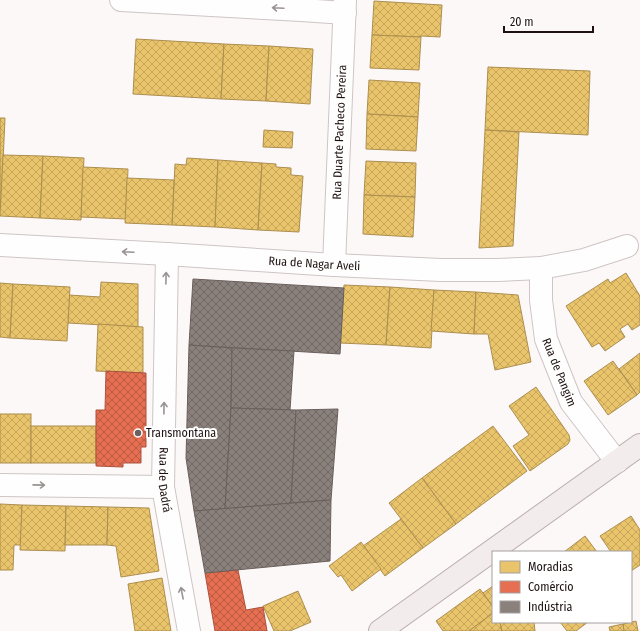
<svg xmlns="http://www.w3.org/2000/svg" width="640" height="631" font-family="'Fira Sans Condensed',sans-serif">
  <defs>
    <pattern id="homes-cross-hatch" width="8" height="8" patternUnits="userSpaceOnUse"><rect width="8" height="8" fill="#e9c46a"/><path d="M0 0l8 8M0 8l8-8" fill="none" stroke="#c7a75b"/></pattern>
    <pattern id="shops-cross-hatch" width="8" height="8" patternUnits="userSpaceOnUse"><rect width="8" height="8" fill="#e76f51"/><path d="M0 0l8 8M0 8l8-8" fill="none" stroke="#bb5a42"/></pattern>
    <pattern id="industry-cross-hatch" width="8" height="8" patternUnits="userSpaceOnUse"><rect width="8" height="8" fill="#8a817c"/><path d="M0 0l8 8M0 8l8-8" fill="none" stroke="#706864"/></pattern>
  </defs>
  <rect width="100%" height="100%" fill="#fdf8f8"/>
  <g fill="url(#homes-cross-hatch)" stroke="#ac8e4f">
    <path d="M374 1 442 5 440 37 421 36V37L372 35Z"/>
    <path d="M372 35 421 37 419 70 370 68Z"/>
    <path d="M136 39 224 44 221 99 133 94Z"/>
    <path d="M224 44 269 46 266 101 221 99Z"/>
    <path d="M269 46 313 49 310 104 266 101Z"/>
    <path d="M488 67 590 71 588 135 485 130Z"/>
    <path d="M369 80 420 83 418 117 367 114Z"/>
    <path d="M367 114 418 117 416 151 366 149Z"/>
    <path d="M0 118H5L1 207H0Z"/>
    <path d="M264 130 293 132 292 148 263 147Z"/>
    <path d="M485 130 519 132 513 246 479 248Z"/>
    <path d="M3 155 43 156 40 218 0 216Z"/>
    <path d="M43 156 84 158 81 220 40 218Z"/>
    <path d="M187 158 218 160 215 227 172 225 175 164 186 165Z"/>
    <path d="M218 160 262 163 258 230 215 227Z"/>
    <path d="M366 161 416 163 415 197 364 195Z"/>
    <path d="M262 163 276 164V167L291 168V175L303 176 299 232 258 230Z"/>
    <path d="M83 167 128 169 126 219 81 217Z"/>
    <path d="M127 178 174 180 172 225 125 223Z"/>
    <path d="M364 195 415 197 413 237 363 234Z"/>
    <path d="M626 273 640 296V325L632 330 628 324 620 329 625 337 605 351 599 343 592 347 566 306 608 279 610 283Z"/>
    <path d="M101 282 138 284V327L68 323 69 295 100 297Z"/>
    <path d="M0 283 13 284 10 338 0 337Z"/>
    <path d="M13 284 70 287 67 341 10 338Z"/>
    <path d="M344 285 390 287 386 345 340 343Z"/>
    <path d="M390 287 434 290 431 348 386 345Z"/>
    <path d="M434 290 476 292 474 334 431 331Z"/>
    <path d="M476 292 518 295 531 362 495 370 488 334H474Z"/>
    <path d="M98 324 143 327V373L96 371Z"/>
    <path d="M640 353V392L637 395 619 369Z"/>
    <path d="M613 361 637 395 608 415 584 381Z"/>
    <path d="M536 387 569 435 570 440 568 444 530 471 513 446 529 435 509 406Z"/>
    <rect x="0" y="414" width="31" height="49"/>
    <rect x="31" y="426" width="65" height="37"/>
    <path d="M493 426 527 471 456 524 422 478Z"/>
    <path d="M422 478 456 524 423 548 389 503Z"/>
    <path d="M0 504 22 505 21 545H14L13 570H0Z"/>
    <path d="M22 505 66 506 65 551 20 550Z"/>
    <path d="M66 506 108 507 107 545H65Z"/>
    <path d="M108 507 149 508 159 571 121 577 116 546 107 545Z"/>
    <path d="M631 516 640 530V565L631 571V552H611L600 536Z"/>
    <path d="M401 519 423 548 385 576 363 546Z"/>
    <path d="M585 536 597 552H564Z"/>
    <path d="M361 542 381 569 352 591 341 575 338 577 329 566Z"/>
    <path d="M162 578 171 631H135L128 584Z"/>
    <path d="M493 586V607L483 593Z"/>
    <path d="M480 589 493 607V613L469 631H443L436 621Z"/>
    <path d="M298 591 311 622 290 631H274L263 606Z"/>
    <path d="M493 613V622H500L502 631H469Z"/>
    <path d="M636 621 638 631H624L623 624Z"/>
    <path d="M500 622H534L535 631H502Z"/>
    <path d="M560 622H588L576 631H567Z"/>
    <path d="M623 624 624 631H610L609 627Z"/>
  </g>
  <g fill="url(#shops-cross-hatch)" stroke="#aa523e">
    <path d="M106 371 146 373V447H141V463H123V467L96 466V410H105Z"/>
    <path d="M238 570 246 610 263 607 267 631H215L205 573Z"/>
  </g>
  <g fill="url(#industry-cross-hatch)" stroke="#695f5c">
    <path d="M193 279 344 288 340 354 189 345Z"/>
    <path d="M189 345 232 348 231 408 225 509 194 511 186 458Z"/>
    <path d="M232 348 294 351 290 410 231 408Z"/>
    <path d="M231 408 296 410 291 503 225 509Z"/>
    <path d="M338 409 331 500 291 503 296 410Z"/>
    <path d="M331 500 330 561 205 573 194 511Z"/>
  </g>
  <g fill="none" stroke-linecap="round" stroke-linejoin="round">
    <defs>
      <g id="street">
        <path d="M121 0 301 10 345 13"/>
        <path id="s1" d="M0 245 167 254 334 265 441 270H497L541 268 584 260 627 246"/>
        <path id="s2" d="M167 254 163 487 189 631"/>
        <path id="s3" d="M334 265 345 0"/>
        <path id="s4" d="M541 268V300L546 339 571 402 617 462"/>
        <path d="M0 485 163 487"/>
      </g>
      <path id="primary" d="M380 631 640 445"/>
    </defs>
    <use href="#street" stroke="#cec5c5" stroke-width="24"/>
    <use href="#primary" stroke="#bcaeae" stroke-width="24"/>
    <use href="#street" stroke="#fffefe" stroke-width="22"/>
    <use href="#primary" stroke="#f2ecec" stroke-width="22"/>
  </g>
  <defs><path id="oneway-shaft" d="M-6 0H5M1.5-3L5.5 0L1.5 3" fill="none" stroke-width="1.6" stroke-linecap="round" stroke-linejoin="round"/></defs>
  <g stroke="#999393">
    <use href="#oneway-shaft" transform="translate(278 8) rotate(-177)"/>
    <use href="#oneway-shaft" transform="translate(128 252) rotate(-177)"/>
    <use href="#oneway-shaft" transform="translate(166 278) rotate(-89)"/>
    <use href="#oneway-shaft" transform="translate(164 408) rotate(-89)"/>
    <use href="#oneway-shaft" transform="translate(39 485) rotate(1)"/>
    <use href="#oneway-shaft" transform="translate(182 593) rotate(-101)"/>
  </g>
  <circle fill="#6b6161" stroke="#fff" stroke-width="1.5" cx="138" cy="433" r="4"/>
  <g text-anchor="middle" stroke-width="4" stroke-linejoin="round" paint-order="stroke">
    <g font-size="12" fill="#1d1010" stroke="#fff">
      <text dy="4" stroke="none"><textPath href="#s3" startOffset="133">Rua Duarte Pacheco Pereira</textPath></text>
      <text dy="4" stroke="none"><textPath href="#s1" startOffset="315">Rua de Nagar Aveli</textPath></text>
      <text dy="4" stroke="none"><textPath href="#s4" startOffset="107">Rua de Pangim</textPath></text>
      <text dy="4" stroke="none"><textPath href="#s2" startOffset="226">Rua de Dadrá</textPath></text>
    </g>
    <g font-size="12" fill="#1d1010" stroke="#fff" text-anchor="start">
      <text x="146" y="437">Transmontana</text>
    </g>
  </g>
  <rect x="492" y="551" width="140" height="72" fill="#ffffff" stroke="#a59f9f"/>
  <rect x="500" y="561" width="20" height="12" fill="#e9c46a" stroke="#a59f9f"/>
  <text x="528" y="571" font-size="12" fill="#1d1010">Moradias</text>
  <rect x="500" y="581" width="20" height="12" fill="#e76f51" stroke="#a59f9f"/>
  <text x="528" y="591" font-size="12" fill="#1d1010">Comércio</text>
  <rect x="500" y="601" width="20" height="12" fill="#8a817c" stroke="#a59f9f"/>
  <text x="528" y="611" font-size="12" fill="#1d1010">Indústria</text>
  <path d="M504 26v6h89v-6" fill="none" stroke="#1d1010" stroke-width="2"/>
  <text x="510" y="26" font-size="12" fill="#1d1010" stroke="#ffffff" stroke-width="3" paint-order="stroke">20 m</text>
</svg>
